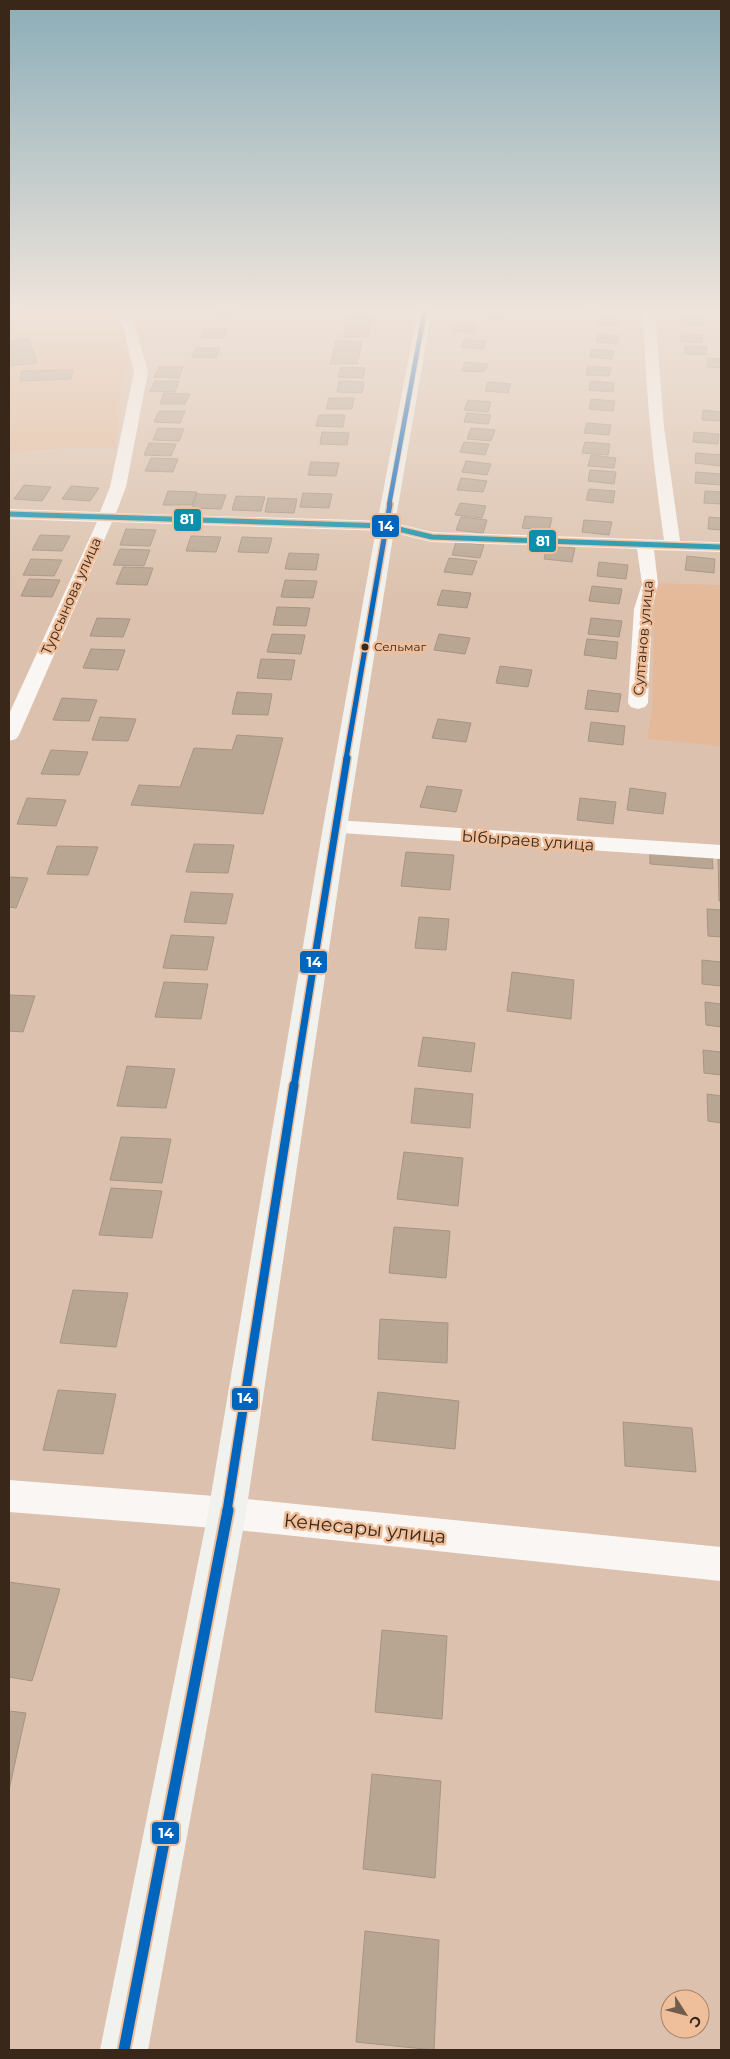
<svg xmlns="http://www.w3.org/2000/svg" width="730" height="2059" font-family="Montserrat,sans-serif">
  <rect width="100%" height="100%" fill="#dcc2ae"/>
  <g fill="#e3b99a">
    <path d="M9 309H115L127 340V368L121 380 116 448H66L9 452Z"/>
    <path d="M655 583 721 585V746L647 739 652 710Z"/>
  </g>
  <path fill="#d6acad" d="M279 312 303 314 297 324 273 323Z"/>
  <g fill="#b9a692" stroke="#a69483">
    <path d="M9 309H19L21 315 9 316Z"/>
    <path d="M583 309H604L603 314 582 312Z"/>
    <path d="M214 310 237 311 233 319H211Z"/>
    <path d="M490 313 510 315 507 322 487 320Z"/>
    <path d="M348 316H373L368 337H343Z"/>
    <path d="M683 316 704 318V325L682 324Z"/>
    <path d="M599 317 620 318 619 326 597 324Z"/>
    <path d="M456 323 477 325 474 333 453 331Z"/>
    <path d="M204 329H227L224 338H200Z"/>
    <path d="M682 333 703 335 702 343 680 341Z"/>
    <path d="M598 334 619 336 617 344 596 342Z"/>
    <path d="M29 339 37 363 9 366V341Z"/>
    <path d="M465 339 486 341 483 349 461 347Z"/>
    <path d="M336 341 362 342 357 364H330Z"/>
    <path d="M685 346 707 347 706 355 684 354Z"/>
    <path d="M196 348H220L216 358 192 357Z"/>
    <path d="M592 349 614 351 612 359 590 357Z"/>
    <path d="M707 358 721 359V368L707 367Z"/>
    <path d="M465 362 488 364 484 372 462 371Z"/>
    <path d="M588 366 611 368 609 376 586 375Z"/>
    <path d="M159 367H183L179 378 154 377Z"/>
    <path d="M341 367 365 368 363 378 338 377Z"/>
    <path d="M73 370 71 379 20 381 22 371Z"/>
    <path d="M155 381H179L175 392 150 391Z"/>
    <path d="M339 381 364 382 362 393 337 392Z"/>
    <path d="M591 381 614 383 613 392 589 390Z"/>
    <path d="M488 382 511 384 508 393 485 391Z"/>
    <path d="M164 393 190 394 185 404H160Z"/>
    <path d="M329 398H354L352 409H326Z"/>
    <path d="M591 399 615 401 613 411 589 409Z"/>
    <path d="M468 400 491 402 488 412 464 410Z"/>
    <path d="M703 410 721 412V421L702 420Z"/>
    <path d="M159 411H185L180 423 154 422Z"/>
    <path d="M467 413 491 415 488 424 464 422Z"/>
    <path d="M319 415H345L343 427 316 426Z"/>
    <path d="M587 423 611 425 609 435 584 433Z"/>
    <path d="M158 428 184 429 179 441 153 440Z"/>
    <path d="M471 428 495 430 491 441 467 439Z"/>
    <path d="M322 432 349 433 347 445 320 444Z"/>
    <path d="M694 432 719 434 718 444 693 442Z"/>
    <path d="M464 442 489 444 485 455 460 452Z"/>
    <path d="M585 442 610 444 608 455 582 453Z"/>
    <path d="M149 443 176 444 171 456 144 455Z"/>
    <path d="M696 453 721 455V466L695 463Z"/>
    <path d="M591 455 616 458 614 468 588 466Z"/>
    <path d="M151 458 178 459 173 472 145 471Z"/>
    <path d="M466 461 491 464 487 475 462 472Z"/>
    <path d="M311 462 339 463 336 476 308 475Z"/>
    <path d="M590 470 616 472 614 484 588 481Z"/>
    <path d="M696 472 721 474V485L695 483Z"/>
    <path d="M461 478 487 481 483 492 457 490Z"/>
    <path d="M24 485 51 487 42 501 14 499Z"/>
    <path d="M71 486 99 488 90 501 62 499Z"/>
    <path d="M589 489 615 491 613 503 586 500Z"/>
    <path d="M168 491 197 492 192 505H163Z"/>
    <path d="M705 491 721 492V504L704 503Z"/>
    <path d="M303 493 332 494 329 508 300 507Z"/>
    <path d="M197 494 226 495 221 509 192 508Z"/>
    <path d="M236 496 265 497 261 511 232 510Z"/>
    <path d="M268 498 297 499 294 513 265 512Z"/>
    <path d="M460 503 486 506 482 518 455 515Z"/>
    <path d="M525 516 552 518 549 531 522 528Z"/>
    <path d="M461 517 487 520 483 533 456 530Z"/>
    <path d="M709 517 721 518V530L708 529Z"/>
    <path d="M584 520 612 522 609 535 582 532Z"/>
    <path d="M126 529 156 530 150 546 120 545Z"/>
    <path d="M40 535 70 536 62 551 32 550Z"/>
    <path d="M191 536 221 537 216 552 186 551Z"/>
    <path d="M242 537 272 538 268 553 238 552Z"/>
    <path d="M456 542 484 545 480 558 452 555Z"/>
    <path d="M547 546 575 548 572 562 544 559Z"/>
    <path d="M120 549 150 550 144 566 113 565Z"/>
    <path d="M289 553 319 554 316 570 285 569Z"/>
    <path d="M687 556 715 559 714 573 685 570Z"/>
    <path d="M449 558 477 561 472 575 444 572Z"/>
    <path d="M31 559 62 560 54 576 23 575Z"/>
    <path d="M599 562 628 565 626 579 597 576Z"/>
    <path d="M123 567 153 568 147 585 116 584Z"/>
    <path d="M29 579 60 580 52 597 21 596Z"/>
    <path d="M285 580 317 581 313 598 281 597Z"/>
    <path d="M592 586 622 589 619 604 589 601Z"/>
    <path d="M442 590 471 593 467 608 437 605Z"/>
    <path d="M277 607 310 608 306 626 273 625Z"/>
    <path d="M97 618 130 619 123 637 90 636Z"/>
    <path d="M591 618 622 621 619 637 588 634Z"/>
    <path d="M272 634 305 635 301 654 267 652Z"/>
    <path d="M439 634 470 638 465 654 434 650Z"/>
    <path d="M587 639 618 642 616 659 584 655Z"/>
    <path d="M91 649 125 650 118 670 83 668Z"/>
    <path d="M261 659 295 660 291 680 257 678Z"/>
    <path d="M500 666 532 670 528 687 496 683Z"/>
    <path d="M588 690 621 694 618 712 585 709Z"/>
    <path d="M237 692 272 694 268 715 232 714Z"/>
    <path d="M62 698 97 700 89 721 53 720Z"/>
    <path d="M100 717 136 719 128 741 92 740Z"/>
    <path d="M438 719 471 723 466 742 432 738Z"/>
    <path d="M591 722 625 726 623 745 588 741Z"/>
    <path d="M237 735 283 738 263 814 131 805 139 785 180 787 194 748 232 750Z"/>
    <path d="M51 750 88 752 79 775 41 774Z"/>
    <path d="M427 786 462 790 456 812 420 807Z"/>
    <path d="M630 788 666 793 663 814 627 810Z"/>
    <path d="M27 798 66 800 56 826 17 824Z"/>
    <path d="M580 798 616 802 613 824 577 820Z"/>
    <path d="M194 844 234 845 228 873 186 872Z"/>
    <path d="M57 846 98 847 88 875 47 874Z"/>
    <path d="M650 851 712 855 713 869 650 864Z"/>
    <path d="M406 852 454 855 450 890 401 886Z"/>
    <path d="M718 856H721V901H719Z"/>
    <path d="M9 877 28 878 16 908 9 907Z"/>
    <path d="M191 892 233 894 226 924 184 922Z"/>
    <path d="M707 909 721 910V937L708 936Z"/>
    <path d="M419 917 449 919 446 950 415 948Z"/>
    <path d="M171 935 214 937 207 970 163 968Z"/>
    <path d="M702 960 721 962V986L702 984Z"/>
    <path d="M512 972 574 980 571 1019 507 1011Z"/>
    <path d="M164 982 208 984 201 1019 155 1017Z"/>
    <path d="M9 995 35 996 23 1032 9 1031Z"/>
    <path d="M705 1002 721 1004V1027L706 1025Z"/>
    <path d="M423 1037 475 1043 471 1072 418 1066Z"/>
    <path d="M703 1050 721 1052V1075L704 1073Z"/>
    <path d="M127 1066 175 1069 166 1108 117 1106Z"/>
    <path d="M415 1088 473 1094 470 1128 411 1123Z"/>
    <path d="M707 1094 721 1096V1123L708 1121Z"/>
    <path d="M121 1137 171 1139 162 1183 110 1180Z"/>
    <path d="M404 1152 463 1158 458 1206 397 1199Z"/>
    <path d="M111 1188 162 1191 152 1238 99 1235Z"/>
    <path d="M394 1227 450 1231 446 1278 389 1273Z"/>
    <path d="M73 1290 128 1293 116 1347 60 1343Z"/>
    <path d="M380 1319 448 1323 447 1363 378 1359Z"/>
    <path d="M58 1390 116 1394 103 1454 43 1450Z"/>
    <path d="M378 1392 459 1401 455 1449 372 1440Z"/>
    <path d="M623 1422 692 1428 696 1472 625 1466Z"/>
    <path d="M9 1582 60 1589 32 1681 9 1677Z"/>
    <path d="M382 1630 447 1636 442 1719 375 1712Z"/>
    <path d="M9 1711 26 1713 9 1790Z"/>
    <path d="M372 1774 441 1781 435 1878 363 1869Z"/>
    <path d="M365 1931 439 1940 434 2050 356 2042Z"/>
  </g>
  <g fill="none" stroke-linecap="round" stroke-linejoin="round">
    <g fill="#faf6f3" fill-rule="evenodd">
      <path d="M114 309H126L135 326 148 372 126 487 116 513 386 521 432 532 664 540C653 463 645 387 643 309H655L664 427 680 541 721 542V552L654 550 658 584 652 609 648 703 645 707 638 709 631 707 628 703 634 609 642 584 637 549 432 542 386 531 112 522 19 735 16 739 9 741V714L97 522 9 519V509L100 512 110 487 134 372 123 326Z"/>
      <path d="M335 820 721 845V859L327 832 324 827 327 822Z"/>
      <path d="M9 1480 227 1497 721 1547V1581L227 1529 9 1512Z"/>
    </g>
    <path fill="#f1f1ed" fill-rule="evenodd" d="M418 309H432L396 518 347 827 246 1513 148 2050H100L208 1513 323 827 378 518Z"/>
    <defs>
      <path id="bus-1-far4" d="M389 505 425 309"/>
      <path id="bus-1-far3" d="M346 759 390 504"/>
      <path id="bus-1-far2" d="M294 1087 347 758"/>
      <path id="bus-1-far1" d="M227 1511 294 1085"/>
      <path id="bus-1" d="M124 2050 228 1510"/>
      <path id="bus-2" d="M9 514 386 526 432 537 721 547"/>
    </defs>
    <use href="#bus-1-far4" stroke="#efbe9b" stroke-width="6"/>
    <use href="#bus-1-far3" stroke="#efbe9b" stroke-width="8"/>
    <use href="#bus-1-far2" stroke="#efbe9b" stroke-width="10"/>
    <use href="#bus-1-far1" stroke="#efbe9b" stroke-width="12"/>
    <use href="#bus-1" stroke="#efbe9b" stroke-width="15"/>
    <use href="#bus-2" stroke="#efbe9b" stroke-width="8"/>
    <use href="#bus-1-far4" stroke="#0065bd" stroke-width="4.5"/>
    <use href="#bus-1-far3" stroke="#0065bd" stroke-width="5"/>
    <use href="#bus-1-far2" stroke="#0065bd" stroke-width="7"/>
    <use href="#bus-1-far1" stroke="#0065bd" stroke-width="9"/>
    <use href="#bus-1" stroke="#0065bd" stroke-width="11"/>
    <use href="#bus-2" stroke="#0b8faa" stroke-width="5"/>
  </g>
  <linearGradient id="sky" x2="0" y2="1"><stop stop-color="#8badb8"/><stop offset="0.52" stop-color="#efe4db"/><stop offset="1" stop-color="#efe4db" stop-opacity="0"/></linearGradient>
  <rect width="730" height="597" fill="url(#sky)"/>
  <circle fill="#392719" stroke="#efbe9b" stroke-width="2" cx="365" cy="647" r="4.5"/>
  <g text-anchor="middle" stroke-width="5" stroke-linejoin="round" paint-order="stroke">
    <g font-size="12" fill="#392719" stroke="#efbe9b" text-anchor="start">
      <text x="374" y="651">Сельмаг</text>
    </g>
    <g font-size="14" fill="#392719" stroke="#efbe9b">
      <text transform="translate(71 596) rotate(-66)" y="5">Турсынова улица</text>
      <text transform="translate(643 638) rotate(-85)" y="5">Султанов улица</text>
    </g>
    <g font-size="16" fill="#392719" stroke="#efbe9b">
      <text transform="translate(528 840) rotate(4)" y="6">Ыбыраев улица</text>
    </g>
    <g font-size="19" fill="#392719" stroke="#efbe9b">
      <text transform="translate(365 1528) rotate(6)" y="7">Кенесары улица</text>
    </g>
  </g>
  <g stroke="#efbe9b" stroke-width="2">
    <rect x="173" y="508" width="29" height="24" rx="5" fill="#0b8faa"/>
    <rect x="371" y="514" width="29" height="24" rx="5" fill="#0065bd"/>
    <rect x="528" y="529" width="29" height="24" rx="5" fill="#0b8faa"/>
    <rect x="299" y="950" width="29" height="24" rx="5" fill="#0065bd"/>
    <rect x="231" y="1387" width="28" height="24" rx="5" fill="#0065bd"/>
    <rect x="151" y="1821" width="29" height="24" rx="5" fill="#0065bd"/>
  </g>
  <g font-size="14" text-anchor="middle" font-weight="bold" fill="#fff">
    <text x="187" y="524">81</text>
    <text x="386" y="531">14</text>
    <text x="543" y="546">81</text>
    <text x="314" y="967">14</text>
    <text x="245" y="1403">14</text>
    <text x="166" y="1838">14</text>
  </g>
  <rect width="730" height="2059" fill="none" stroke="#392719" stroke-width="20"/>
  <g transform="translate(685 2014) rotate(126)"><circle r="24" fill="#efbe9b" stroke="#a68267"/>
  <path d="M0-4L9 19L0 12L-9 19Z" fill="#725d4d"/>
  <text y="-8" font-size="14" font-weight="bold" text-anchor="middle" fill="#392719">С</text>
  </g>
</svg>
